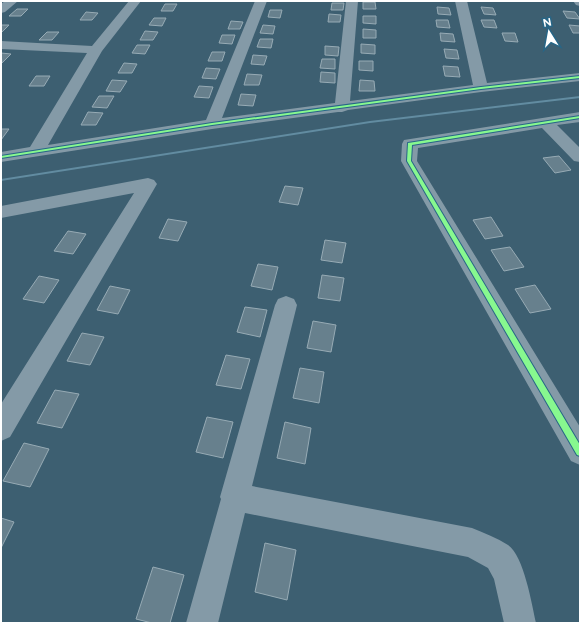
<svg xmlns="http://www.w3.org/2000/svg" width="581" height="624" font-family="Figtree,sans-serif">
  <rect width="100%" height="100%" fill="#3d5f71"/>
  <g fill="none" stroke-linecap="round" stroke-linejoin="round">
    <path fill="#628ca1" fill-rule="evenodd" d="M580 96V98L370 123 1 181V179L370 121Z"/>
  </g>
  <g fill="#67808d" stroke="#97abb5">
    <path d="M363 2H375L376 9H363Z"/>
    <path d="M332 3H344L343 10H331Z"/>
    <path d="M165 4H177L173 11H161Z"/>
    <path d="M437 7 449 8 451 15 438 14Z"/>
    <path d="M481 7 493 8 496 15 484 14Z"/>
    <path d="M17 9H28L21 16H9Z"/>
    <path d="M270 10H282L280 18 268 17Z"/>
    <path d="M563 11 575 12 580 19 567 18Z"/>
    <path d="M86 12 98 13 92 20H80Z"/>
    <path d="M329 14 341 15 340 22H328Z"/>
    <path d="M363 16H376V24L363 23Z"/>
    <path d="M154 18H166L162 26 149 25Z"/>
    <path d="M436 20H448L450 28 437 27Z"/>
    <path d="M481 20H494L497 28 484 27Z"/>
    <path d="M231 21 243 22 240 29H228Z"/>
    <path d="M1 25H9L1 33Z"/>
    <path d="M263 25 275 26 273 34 260 33Z"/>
    <path d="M569 25 580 26V33H573Z"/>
    <path d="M363 29 376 30V38H363Z"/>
    <path d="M145 31 158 32 153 40H140Z"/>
    <path d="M47 32H59L52 40H39Z"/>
    <path d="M440 33 453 34 455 42 441 41Z"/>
    <path d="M502 33H515L518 42 505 41Z"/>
    <path d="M222 35H235L232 44 219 43Z"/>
    <path d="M260 39H273L271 48 257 47Z"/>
    <path d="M361 44 375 45V54L361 53Z"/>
    <path d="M137 45H150L145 54 132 53Z"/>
    <path d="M325 46 339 47 338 56 325 55Z"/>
    <path d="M444 49 457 50 459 59 446 58Z"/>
    <path d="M212 52H225L222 61H208Z"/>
    <path d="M1 53 11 54 2 63Z"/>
    <path d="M253 55 267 56 264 65 251 64Z"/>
    <path d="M322 59H335V69L320 68Z"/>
    <path d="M359 61H373V71L359 70Z"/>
    <path d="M124 63 137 64 132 73H118Z"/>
    <path d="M443 66 458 67 460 77 445 76Z"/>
    <path d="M206 68 220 69 216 79 202 78Z"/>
    <path d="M321 72 335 73V83L320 82Z"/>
    <path d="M247 74 262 75 259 85H244Z"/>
    <path d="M36 76H50L44 86H29Z"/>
    <path d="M112 80 127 81 120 92 106 91Z"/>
    <path d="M360 80 374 81 375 91H359Z"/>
    <path d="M199 86 213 87 209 98 194 97Z"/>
    <path d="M241 94 256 95 253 106 238 105Z"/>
    <path d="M99 96H114L107 108 92 107Z"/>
    <path d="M88 112 103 113 96 125H81Z"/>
    <path d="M1 129H9L1 140Z"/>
    <path d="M559 156 571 170 555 173 543 158Z"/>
    <path d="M285 186 303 188 298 205 279 202Z"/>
    <path d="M491 217 503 236 485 239 473 220Z"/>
    <path d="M168 219 187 222 178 241 159 238Z"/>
    <path d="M68 231 86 234 73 254 54 251Z"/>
    <path d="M325 240 346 243 342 263 321 260Z"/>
    <path d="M510 247 524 267 504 271 491 250Z"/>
    <path d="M258 264 278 267 272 290 251 286Z"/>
    <path d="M322 275 344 278 340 301 318 298Z"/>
    <path d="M39 276 59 280 44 303 23 299Z"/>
    <path d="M535 285 551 309 530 313 515 289Z"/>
    <path d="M110 286 130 290 118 314 97 310Z"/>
    <path d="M245 307 267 310 260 337 237 332Z"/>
    <path d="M313 321 336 325 331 352 307 348Z"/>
    <path d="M82 333 104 337 90 365 67 361Z"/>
    <path d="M226 355 250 359 241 389 216 385Z"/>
    <path d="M300 368 324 372 319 403 293 398Z"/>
    <path d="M55 390 79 394 62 428 37 423Z"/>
    <path d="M207 417 233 422 223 458 196 452Z"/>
    <path d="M285 422 311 428 305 464 277 458Z"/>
    <path d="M24 443 49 449 30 487 3 481Z"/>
    <path d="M1 518 14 522 1 548Z"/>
    <path d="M265 543 296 550 287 600 255 592Z"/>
    <path d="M153 567 184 575 170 623H152L136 619Z"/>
  </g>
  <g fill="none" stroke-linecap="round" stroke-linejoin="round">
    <g fill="#849aa7" fill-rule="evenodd">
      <path d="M5 1H18L5 12 1 13V4Z"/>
      <path d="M129 1H141L102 51 48 145 206 120 255 1H267L222 118 335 103 346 1H358L350 101 473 85 455 1H467L487 83 580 73V81L481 92 348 110 342 112H338L212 129 1 162V152L30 147 87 53 1 49V41L92 46Z"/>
      <path d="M573 1H580V6L576 5Z"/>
      <path d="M580 112V122L557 125 580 148V162L574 161 542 128 418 148 417 161 580 427V465L571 461 401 161 402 144 404 140Z"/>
      <path d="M148 178 154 180 157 184 10 437 1 441V404L134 193 1 218V206Z"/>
      <path d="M286 296 294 299 297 305 252 486 472 528C484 533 497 538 508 545 524 556 532 605 536 623H504L494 579 488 568 468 557 245 513 218 623H186L221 499 220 497 275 305 278 299Z"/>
    </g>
    <defs>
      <g id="cycleway">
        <path d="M580 76V78L481 89 212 125 1 158V156L212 123 481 87Z"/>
        <path d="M580 116V118L412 145 411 161 580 445V456L577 455 407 161 408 143Z"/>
      </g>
    </defs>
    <use href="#cycleway" stroke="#276687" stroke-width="2"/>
    <use href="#cycleway" fill="#87f88f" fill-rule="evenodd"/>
  </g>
  <rect width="581" height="624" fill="none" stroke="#ffffff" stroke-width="4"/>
  <g transform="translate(549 32) rotate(349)" stroke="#276687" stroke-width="3" paint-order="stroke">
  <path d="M0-3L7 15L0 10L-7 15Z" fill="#ffffff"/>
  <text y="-6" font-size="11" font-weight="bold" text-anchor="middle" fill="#ffffff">N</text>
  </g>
</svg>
